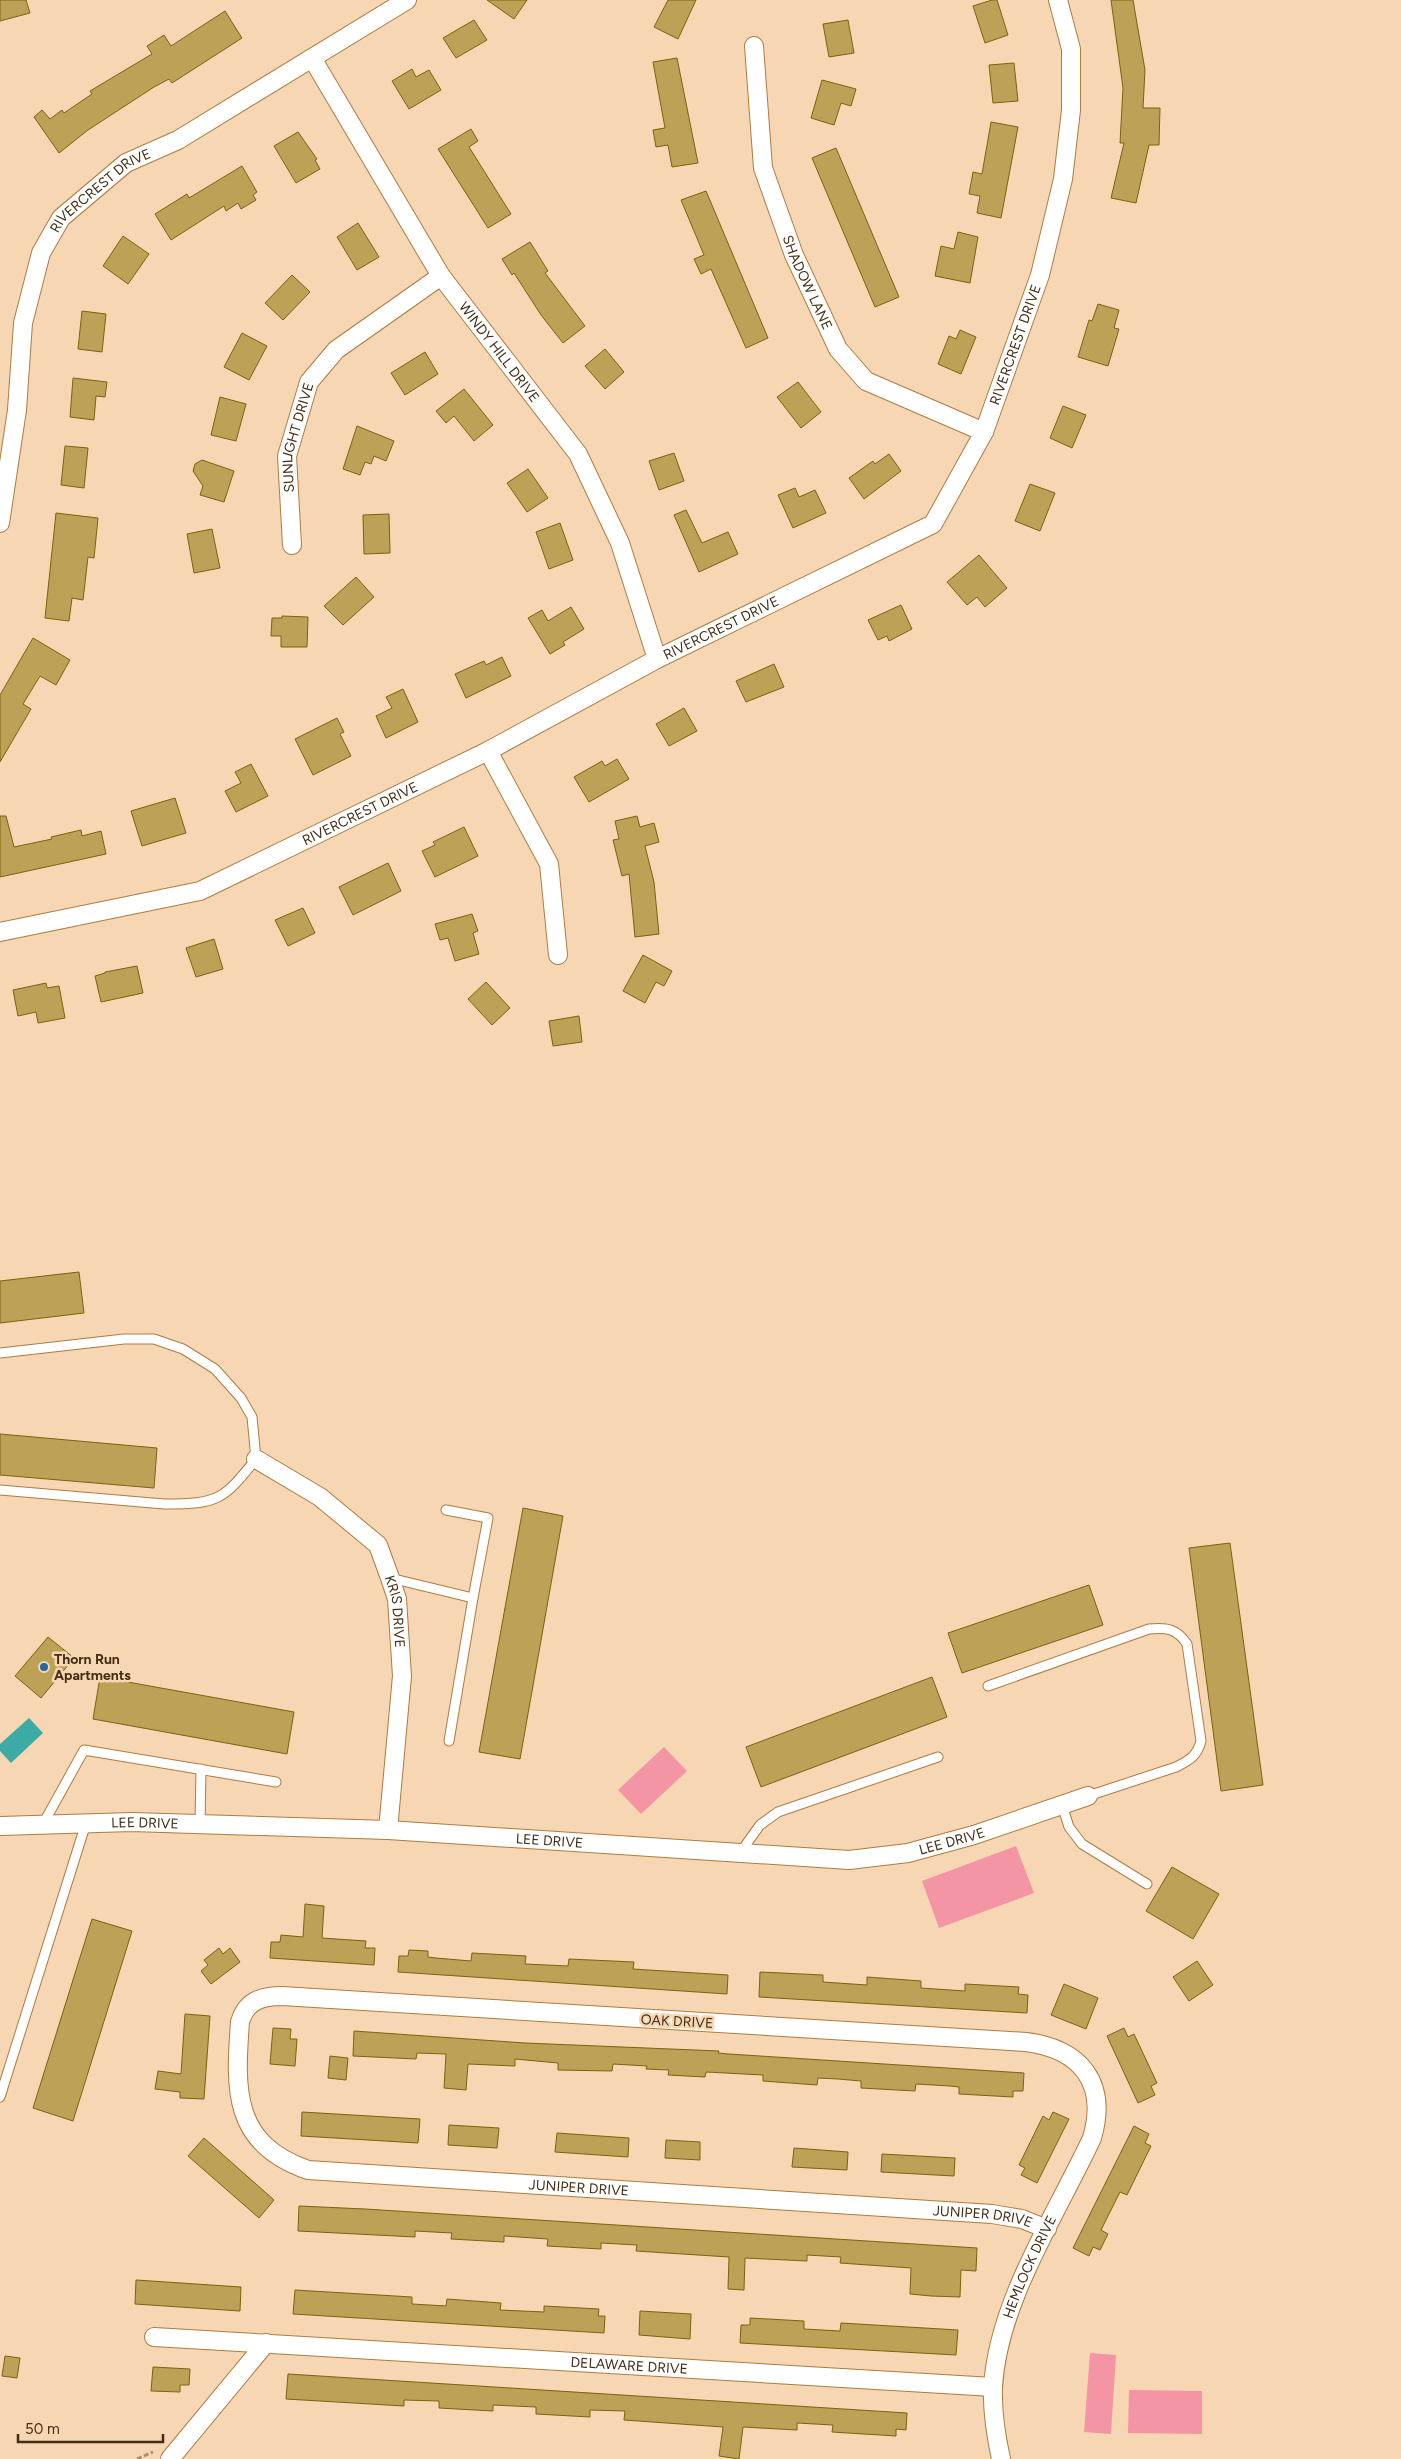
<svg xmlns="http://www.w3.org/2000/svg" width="1401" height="2459" font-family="Figtree,sans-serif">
  <rect width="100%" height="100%" fill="#f7d6b3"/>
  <g fill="#f495a5">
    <path d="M664 1747 687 1771 641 1814 618 1790Z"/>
    <path d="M1016 1846 1034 1893 939 1928 922 1881Z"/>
    <path d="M1090 2353 1116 2355 1111 2434 1084 2432Z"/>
    <path d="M1129 2390 1202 2391V2434L1128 2433Z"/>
  </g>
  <path fill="#3caba5" d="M29 1718 43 1733 11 1763 0 1751V1744Z"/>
  <g fill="#bca157" stroke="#7c620e">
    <path d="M0 0H26L30 13 0 21Z"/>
    <path d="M487 0H527L514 19Z"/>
    <path d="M668 0H696L678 39 654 27Z"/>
    <path d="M992 0H997L1008 35 985 43 973 6Z"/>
    <path d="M1111 0H1133L1145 70 1143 108H1160L1159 145H1149L1136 203 1111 198 1124 143H1120L1123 88Z"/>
    <path d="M225 11 242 38 172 83 169 79 154 87 88 130 59 153 34 117 42 110 50 119 62 110 64 113 92 94 90 91 152 54 147 46 164 35 171 46Z"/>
    <path d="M474 20 487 40 456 58 443 38Z"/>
    <path d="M848 20 854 53 829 57 823 24Z"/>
    <path d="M677 58 698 163 672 167 668 145 656 147 653 130 665 128 653 62Z"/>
    <path d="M1014 63 1018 101 993 103 989 65Z"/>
    <path d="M412 69 416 77 429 70 441 90 409 109 392 81Z"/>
    <path d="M822 80 856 89 851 106 841 103 834 125 811 118Z"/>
    <path d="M991 122 1018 127 1001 218 977 213 980 196 969 194 973 172 982 174Z"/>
    <path d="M471 129 478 141 469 147 511 214 488 228 438 149Z"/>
    <path d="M298 132 317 159 315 160 320 169 296 183 274 146Z"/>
    <path d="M836 148 899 297 875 307 812 158Z"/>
    <path d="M242 166 257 192 253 195 256 200 241 209 238 203 226 211 224 206 171 240 155 214 187 194 189 198Z"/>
    <path d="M706 191 768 338 746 348 711 269 701 274 694 259 704 255 681 200Z"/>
    <path d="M358 223 379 257 357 270 337 237Z"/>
    <path d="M958 232 978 237 970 283 935 276 941 246 954 249Z"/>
    <path d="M123 236 149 254 128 284 103 266Z"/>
    <path d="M530 242 548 271 545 273 585 326 563 343 541 315 514 273 512 275 502 259Z"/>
    <path d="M292 275 310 292 283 320 265 303Z"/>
    <path d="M1098 304 1119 310 1114 328 1119 329 1108 366 1078 357 1089 320 1092 321Z"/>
    <path d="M82 311 106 314 102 352 78 349Z"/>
    <path d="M960 330 976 337 961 374 938 364 949 336 956 339Z"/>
    <path d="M242 333 267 346 249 380 224 367Z"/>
    <path d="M605 349 624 372 605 389 585 366Z"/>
    <path d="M425 352 438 374 405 395 391 373Z"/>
    <path d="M73 378 107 382 105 397 96 396 94 420 70 417Z"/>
    <path d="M798 382 821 412 801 428 777 397Z"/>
    <path d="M464 389 493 425 474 441 454 416 446 423 436 411Z"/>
    <path d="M220 397 246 404 236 441 211 435Z"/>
    <path d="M1063 406 1086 415 1072 448 1050 438Z"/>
    <path d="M357 426 394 441 386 461 374 456 371 464 365 462 360 475 343 469Z"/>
    <path d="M65 446 88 448 84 488 61 485Z"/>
    <path d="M674 453 684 481 659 490 649 461Z"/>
    <path d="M889 454 901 471 864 499 849 478 873 461 875 464Z"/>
    <path d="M202 460 234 471 224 502 200 495 203 486 193 471 195 464Z"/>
    <path d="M528 469 548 498 527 512 507 483Z"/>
    <path d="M1030 484 1055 493 1040 531 1015 521Z"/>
    <path d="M795 488 799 497 815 490 826 513 793 528 778 495Z"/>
    <path d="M686 510 702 543 728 532 738 554 699 572 674 515Z"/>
    <path d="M56 513 98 518 94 558 88 557 83 600 72 598 69 621 45 618Z"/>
    <path d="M389 514 390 553 364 554 363 515Z"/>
    <path d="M560 523 573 560 549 569 536 532Z"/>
    <path d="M212 529 220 568 194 573 187 534Z"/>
    <path d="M979 555 1007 588 985 607 977 597 967 605 947 582Z"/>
    <path d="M356 577 374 597 343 625 324 606Z"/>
    <path d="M901 605 912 629 889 641 887 636 878 640 868 620Z"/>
    <path d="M571 607 584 629 563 642 565 645 550 654 528 618 542 610 548 621Z"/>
    <path d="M282 616 308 617 307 647H281V636H271L272 618H282Z"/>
    <path d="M33 638 70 660 56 685 40 676 23 704 31 709 0 762V695Z"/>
    <path d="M502 657 511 676 466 698 455 674 484 661 486 665Z"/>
    <path d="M774 664 784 687 746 702 736 681Z"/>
    <path d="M403 689 418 722 386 738 376 716 392 708 386 697Z"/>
    <path d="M684 708 697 731 669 746 656 724Z"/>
    <path d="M337 718 344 732 340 734 351 756 313 775 295 739Z"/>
    <path d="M617 759 629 779 589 802 574 777 602 761 605 766Z"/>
    <path d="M251 764 268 796 236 812 225 791 241 783 235 772Z"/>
    <path d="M175 798 186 833 142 846 131 811Z"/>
    <path d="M0 816H6L14 847 52 839 51 837 81 830 82 836 101 831 106 854 0 877Z"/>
    <path d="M637 816 640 827 654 823 659 842 645 846 654 882 659 934 635 937 629 874 622 876 613 840 619 839 615 821Z"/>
    <path d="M464 827 478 856 435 877 422 851 435 845 433 842Z"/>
    <path d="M388 863 401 891 353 915 339 887Z"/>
    <path d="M303 908 315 933 288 946 275 920Z"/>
    <path d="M472 914 478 931 473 933 479 954 455 961 448 938 440 940 435 924Z"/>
    <path d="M214 939 223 969 196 977 186 948Z"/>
    <path d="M643 955 672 971 664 986 656 982 645 1003 623 991Z"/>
    <path d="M137 966 143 993 101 1002 95 976 105 973V972Z"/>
    <path d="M486 982 510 1008 492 1025 468 999Z"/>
    <path d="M46 983 47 988 59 986 65 1018 38 1023 36 1012 18 1016 13 990Z"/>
    <path d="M579 1016 582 1042 553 1046 549 1021Z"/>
    <path d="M79 1272 84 1313 0 1323V1281Z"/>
    <path d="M0 1434 157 1448 154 1488 0 1475Z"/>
    <path d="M523 1508 563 1516 520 1759 479 1752Z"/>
    <path d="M1230 1543 1263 1785 1221 1791 1189 1548Z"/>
    <path d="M1089 1585 1103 1625 962 1673 948 1633Z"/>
    <path d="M48 1637 74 1658 41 1698 15 1676Z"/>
    <path d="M100 1677 294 1712 287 1754 93 1719Z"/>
    <path d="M932 1677 947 1717 761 1787 746 1747Z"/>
    <path d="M1172 1867 1219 1894 1193 1939 1146 1911Z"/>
    <path d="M305 1904 324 1906 322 1938 366 1941 365 1948H375L374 1965 270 1958 271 1942H280L281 1935 303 1937Z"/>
    <path d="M92 1919 132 1931 73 2121 33 2108Z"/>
    <path d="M219 1948 223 1954 230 1948 240 1962 211 1984 201 1971 208 1965 204 1960Z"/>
    <path d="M409 1950 428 1951V1957L436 1958 471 1961 472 1953 526 1956 525 1964 568 1966 569 1959 634 1962 633 1969 728 1975 727 1994 398 1972 399 1956H408Z"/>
    <path d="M1197 1961 1213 1985 1189 2001 1173 1977Z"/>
    <path d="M760 1972 823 1975V1982L867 1985V1977L921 1981V1988L965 1991V1984L1019 1987 1018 1994 1028 1995 1027 2013 759 1997Z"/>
    <path d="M1064 1984 1098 1998 1086 2029 1051 2015Z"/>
    <path d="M185 2014 210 2016 204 2099 180 2098V2092L155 2089 158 2071 181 2074Z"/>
    <path d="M273 2028 291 2029 290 2039H297L295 2066 270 2064Z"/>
    <path d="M1124 2028 1128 2037 1134 2034 1157 2083 1151 2086 1155 2095 1138 2103 1107 2036Z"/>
    <path d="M354 2031 525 2043 719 2051 718 2053 729 2054 1024 2073 1023 2091H1013V2097L959 2094V2087L950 2086 916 2084 915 2091 861 2088V2081L838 2079 818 2078 817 2085 763 2081V2075L706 2072 705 2077 668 2075 669 2070 646 2069 647 2066 613 2064 612 2071 558 2070V2063L515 2059V2066L468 2064 466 2090 444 2088 446 2054 417 2053 416 2059 353 2056Z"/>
    <path d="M330 2056 348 2058 346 2080 328 2078Z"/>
    <path d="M302 2112 420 2119 418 2143 301 2136Z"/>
    <path d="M1053 2112 1069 2119 1037 2183 1021 2175 1025 2168 1019 2165 1043 2116 1049 2120Z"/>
    <path d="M449 2125 499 2128 497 2148 448 2145Z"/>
    <path d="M1134 2126 1149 2134 1145 2143 1151 2146 1127 2195 1120 2192 1101 2230 1108 2234 1100 2250 1093 2247 1089 2256 1073 2248Z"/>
    <path d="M557 2133 629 2138 628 2157 555 2152Z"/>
    <path d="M204 2138 274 2200 259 2218 188 2156Z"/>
    <path d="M666 2140 700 2142V2160L665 2158Z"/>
    <path d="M794 2148 848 2152 847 2170 792 2167Z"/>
    <path d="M882 2154 955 2158 954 2176 881 2172Z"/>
    <path d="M299 2206 365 2209 977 2248 976 2271 961 2270 960 2297 931 2296 910 2294 911 2268 840 2263 841 2257 807 2255V2261L745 2258 744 2290 728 2289 729 2257 636 2251 637 2245 601 2243V2249L547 2246 548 2239 504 2236V2242L451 2239 452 2233 415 2231V2237L298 2231Z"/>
    <path d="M136 2280 241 2287 240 2311 135 2304Z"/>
    <path d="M295 2290 412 2297V2304L446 2306 447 2299 501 2303 500 2310 544 2312V2306L599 2309 598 2316H605L604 2333 293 2314Z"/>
    <path d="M640 2311 691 2314 690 2339 639 2335Z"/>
    <path d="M750 2318 804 2321V2329L840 2331 841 2323 958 2330 956 2355 740 2343 741 2325H750Z"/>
    <path d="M5 2356 20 2358 17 2378 2 2376Z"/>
    <path d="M153 2367 190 2369 189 2385H180V2392L151 2391Z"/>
    <path d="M288 2374 907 2413 906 2430 896 2429V2436L832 2432 833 2425 797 2423V2430L743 2427 739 2459 719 2456 723 2427 624 2420 625 2411 590 2410V2417L536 2414V2407L493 2405V2411L439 2408V2401L404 2400V2406L286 2399Z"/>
  </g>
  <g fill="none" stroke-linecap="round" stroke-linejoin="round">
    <defs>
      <g id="lane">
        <path d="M0 1353 124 1339H154L183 1349 215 1369 241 1398 252 1417 256 1459C223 1500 219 1504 164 1504L0 1490"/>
        <path d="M446 1510 488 1518 473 1598"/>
        <path d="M390 1578 473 1598 449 1741"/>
        <path d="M988 1686 1149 1629C1167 1627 1177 1629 1187 1644L1201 1741C1197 1756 1190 1760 1176 1767L1088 1796"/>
        <path d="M1062 1805 1069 1827 1082 1844 1147 1884"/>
        <path d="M43 1824 84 1750 276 1782"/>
        <path d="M200 1824 201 1769"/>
        <path d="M740 1853 760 1825 778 1812 938 1757"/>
        <path d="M0 2097 86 1823"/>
      </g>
      <g id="street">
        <path id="s1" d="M754 46 763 168 794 255 838 349 866 381 984 432"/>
        <path id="s2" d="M312 58 441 276 578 454 620 543 657 659"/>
        <path id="s3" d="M0 523 17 410 23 323 41 253 61 218 126 163 178 140 407 0"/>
        <path id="s4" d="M292 545 287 456 309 382 336 350 441 276"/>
        <path d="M488 751 549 864 558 955"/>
        <path id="s5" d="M0 932 200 891 488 751 657 659 933 524 984 432 1040 275 1063 179 1071 110V49L1058 0"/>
        <path id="s6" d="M256 1459 320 1497 378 1545 390 1578 397 1599 402 1676 388 1830"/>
        <path id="s7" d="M0 1826 132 1822 388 1830 849 1860 908 1853 974 1835 1088 1796"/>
        <path id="s8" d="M154 2337 993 2387"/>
        <path d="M170 2459 266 2343"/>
        <path id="s9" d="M1001 2459C996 2436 992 2411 993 2387 998 2302 1056 2215 1092 2138 1108 2083 1081 2049 1026 2042L282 1996C261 1996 246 2001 240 2022 235 2089 232 2144 308 2170L992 2214 1022 2219 1047 2229"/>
      </g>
    </defs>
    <use href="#lane" stroke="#ae7c40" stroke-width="11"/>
    <use href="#street" stroke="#ae7c40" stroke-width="20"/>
    <path stroke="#ab8f70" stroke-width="3" stroke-dasharray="5 2.5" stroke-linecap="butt" d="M137 2459 153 2452"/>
    <use href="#lane" stroke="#fff" stroke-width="9"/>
    <use href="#street" stroke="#fff" stroke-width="18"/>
  </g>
  <circle fill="#2a659d" stroke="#f7d6b3" stroke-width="2" cx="44" cy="1667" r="5"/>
  <g text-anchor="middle" stroke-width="5" stroke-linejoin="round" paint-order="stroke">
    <g font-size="14" fill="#432e15" stroke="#f7d6b3">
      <text dy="5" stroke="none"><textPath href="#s3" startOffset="362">RIVERCREST DRIVE</textPath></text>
      <text dy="5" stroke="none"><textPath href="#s1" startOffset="245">SHADOW LANE</textPath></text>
      <text dy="5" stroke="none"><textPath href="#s5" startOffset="1222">RIVERCREST DRIVE</textPath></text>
      <text dy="5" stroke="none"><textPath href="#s2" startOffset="349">WINDY HILL DRIVE</textPath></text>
      <text dy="5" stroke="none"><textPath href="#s4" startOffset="109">SUNLIGHT DRIVE</textPath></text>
      <text dy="5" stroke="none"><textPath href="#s5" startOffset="788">RIVERCREST DRIVE</textPath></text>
      <text dy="5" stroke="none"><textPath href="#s5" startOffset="382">RIVERCREST DRIVE</textPath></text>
      <text dy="5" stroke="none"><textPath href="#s6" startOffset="219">KRIS DRIVE</textPath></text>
      <text dy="5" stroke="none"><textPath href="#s7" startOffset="145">LEE DRIVE</textPath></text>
      <text dy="5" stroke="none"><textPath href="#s7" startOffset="550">LEE DRIVE</textPath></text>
      <text dy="5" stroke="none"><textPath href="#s7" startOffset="955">LEE DRIVE</textPath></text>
      <text transform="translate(677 2021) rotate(3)" y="5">OAK DRIVE</text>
      <text dy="5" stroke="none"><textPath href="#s9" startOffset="1731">JUNIPER DRIVE</textPath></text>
      <text dy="5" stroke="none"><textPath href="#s9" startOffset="2136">JUNIPER DRIVE</textPath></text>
      <text dy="5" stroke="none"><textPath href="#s9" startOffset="199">HEMLOCK DRIVE</textPath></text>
      <text dy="5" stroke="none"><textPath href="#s8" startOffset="476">DELAWARE DRIVE</textPath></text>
    </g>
    <g font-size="14" font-weight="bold" fill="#432e15" stroke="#f7d6b3" text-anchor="start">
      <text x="54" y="1664">Thorn Run<tspan x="54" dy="16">Apartments</tspan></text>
    </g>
  </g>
  <path d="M18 2434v8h145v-8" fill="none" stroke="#432e15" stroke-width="2.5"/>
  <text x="25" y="2434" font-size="15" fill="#432e15" stroke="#f7d6b3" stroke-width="4" paint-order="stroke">50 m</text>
</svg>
